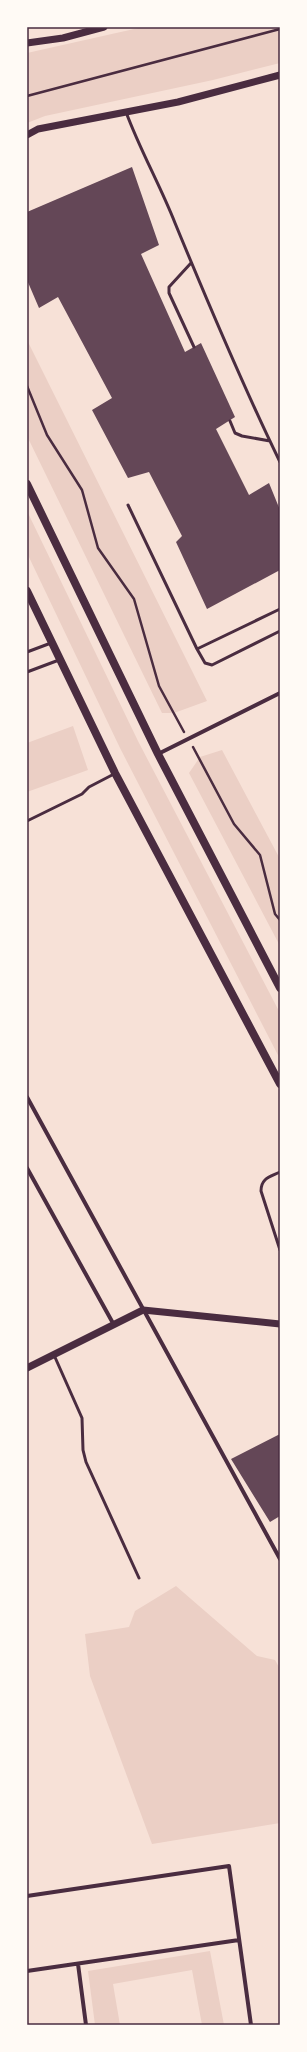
<svg xmlns="http://www.w3.org/2000/svg" width="307" height="2052" font-family="'PT Sans Narrow',sans-serif">
<style>
.green{fill:#ebcfc5}
.building{fill:#644757}
.lines{fill:none;stroke-linecap:round;stroke-linejoin:round}
.path{stroke:#4a2c40;stroke-width:2.5}
.service{stroke:#4a2c40;stroke-width:3}
.minor{stroke:#4a2c40;stroke-width:4}
.tertiary{stroke:#4a2c40;stroke-width:7}
.secondary{stroke:#4a2c40;stroke-width:8}
.neatline{fill:none;stroke:#4a2c40;stroke-width:1.5}
</style>
<rect width="100%" height="100%" fill="#f7e1d7"/>
<path class="green" d="M 143,27 L 280,27 L 280,63 L 213,80 L 45,116 L 27,123 L 27,53 Z
M 27,340 L 207,701 L 174,713 L 162,713 L 27,436 Z
M 27,511 L 138,741 L 280,1013 L 280,1059 L 120,748 L 27,553 Z
M 73,726 L 88,770 L 27,792 L 27,743 Z
M 222,750 L 280,859 L 280,946 L 189,773 L 200,757 Z
M 176,1586 L 257,1656 L 275,1660 L 280,1669 L 280,1823 L 152,1844 L 90,1676 L 85,1634 L 129,1627 L 135,1611 Z
M 210,1951 L 224,2025 L 202,2025 L 192,1970 L 113,1984 L 120,2025 L 95,2025 L 88,1971 Z"/>
<path class="building" d="M 132,167 L 159,245 L 141,254 L 185,352 L 201,343 L 235,417 L 216,429 L 249,495 L 269,483 L 280,510 L 280,570 L 207,609 L 176,542 L 182,536 L 149,472 L 128,478 L 92,410 L 112,398 L 58,297 L 39,308 L 27,280 L 27,212 Z
M 280,1434 L 280,1516 L 270,1522 L 231,1459 Z"/>
<g class="lines">
<path class="path" d="M 27,96 L 280,29
M 27,386 L 47,435 L 82,490 L 98,548 L 134,599 L 159,686 L 184,732
M 193,747 L 234,824 L 260,855 L 275,914 L 280,920"/>
<path class="service" d="M 126,112 C 140,150 160,185 175,223 C 208,303 242,384 280,462
M 191,263 L 169,287 L 169,293 L 194,347
M 230,421 L 235,433 L 242,436 L 270,441
M 128,505 L 197,649
M 280,609 L 197,649 L 205,663 L 212,665 L 280,631
M 27,652 L 51,643
M 27,672 L 59,660
M 27,821 L 82,794 L 89,787 L 114,774
M 280,1172 C 270,1177 261,1178 261,1191 L 280,1250
M 54,1355 L 82,1418 L 83,1450 L 86,1462 L 139,1578"/>
<path class="minor" d="M 158,754 L 280,693
M 27,1097 L 280,1559
M 27,1168 L 114,1325
M 27,1896 L 229,1866 L 251,2025
M 78,1964 L 86,2025
M 27,1971 L 239,1940"/>
<path class="tertiary" d="M 27,43 L 63,38 L 104,27
M 27,135 L 38,129 L 178,102 L 280,75
M 27,1368 L 143,1310 L 280,1324"/>
<path class="secondary" d="M 27,484 L 158,754 L 280,988
M 27,591 L 115,773 L 280,1084"/>
</g>
<rect width="307" height="2052" fill="none" stroke="#fffaf5" stroke-width="56"/>
<rect x="28" y="28" width="251" height="1996" class="neatline"/>
</svg>
